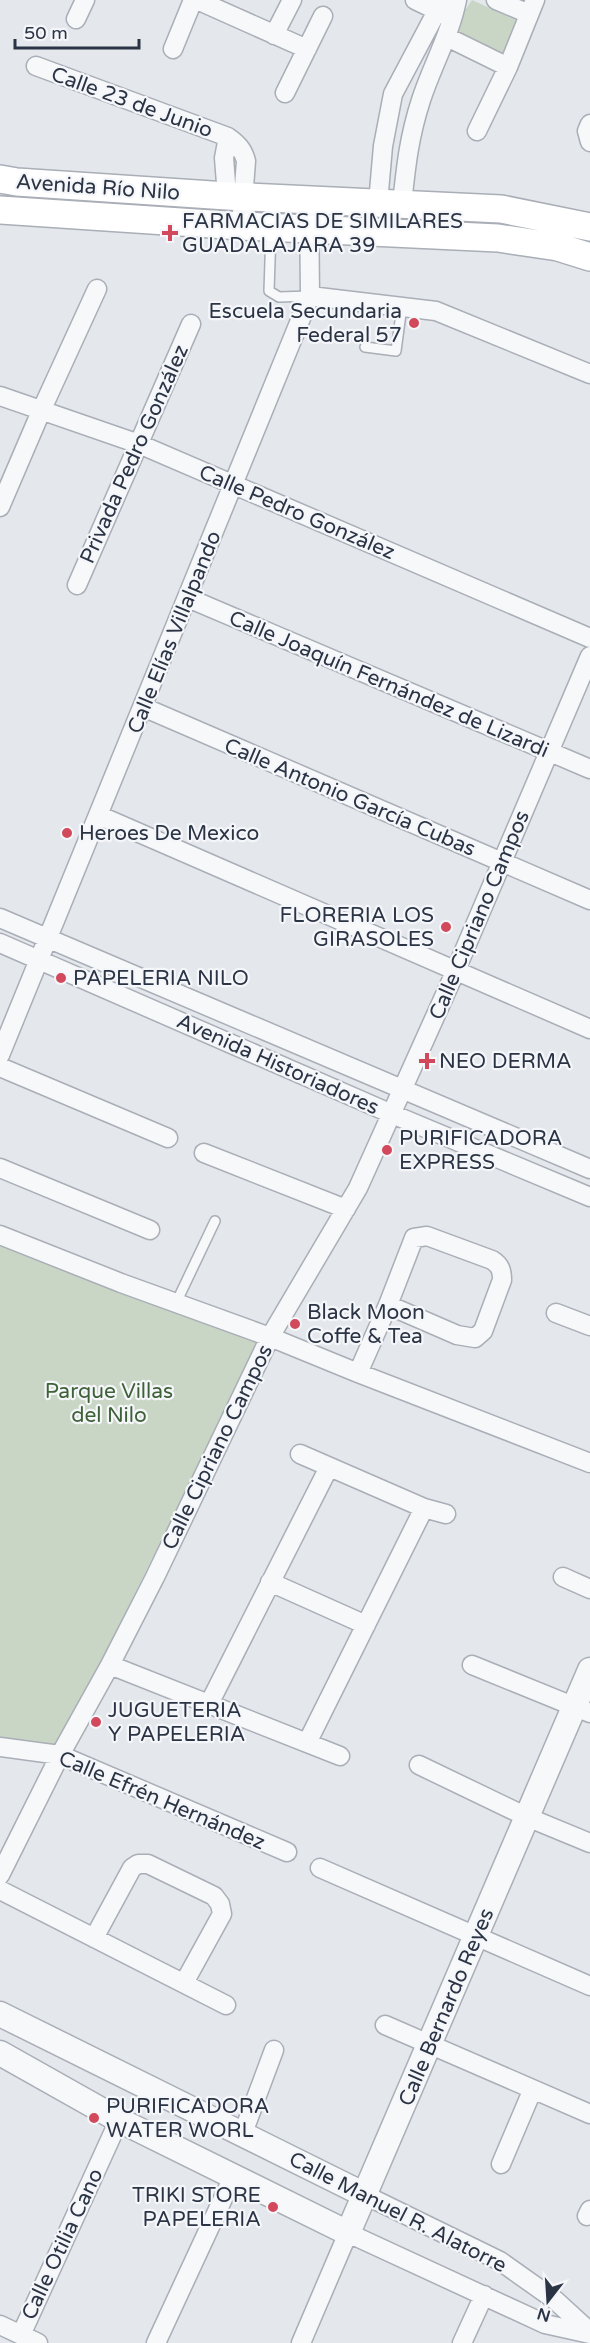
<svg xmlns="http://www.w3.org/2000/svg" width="590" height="2343" font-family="'Varela Round',sans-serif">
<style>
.green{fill:#c9d6c5}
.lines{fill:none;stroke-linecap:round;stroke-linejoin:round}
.service-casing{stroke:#a9aeb7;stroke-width:12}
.minor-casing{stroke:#a9aeb7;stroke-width:21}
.tertiary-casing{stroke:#a9aeb7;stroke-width:27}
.secondary-casing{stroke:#a9aeb7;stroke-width:30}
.service{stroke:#f7f8fa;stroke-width:9}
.minor{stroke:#f7f8fa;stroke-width:18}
.tertiary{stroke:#f7f8fa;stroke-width:24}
.secondary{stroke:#fff;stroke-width:27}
.poi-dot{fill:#d1495b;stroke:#f4f6f9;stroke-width:2}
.labels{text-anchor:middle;stroke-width:4.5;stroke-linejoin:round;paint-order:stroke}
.street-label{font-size:21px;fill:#2b3445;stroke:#f4f6f9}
.poi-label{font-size:21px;fill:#2b3445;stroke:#f4f6f9;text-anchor:start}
.park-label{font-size:21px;fill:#3f6138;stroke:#f4f6f9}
</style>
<rect width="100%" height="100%" fill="#e4e7ec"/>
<path class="green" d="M 472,0 L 518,21 L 502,59 L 451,37 L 457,22 Z
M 0,1243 L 261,1341 L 57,1749 L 0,1743 Z"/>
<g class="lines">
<g class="service-casing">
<path id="service" d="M 272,201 L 269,291 L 279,297 L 310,296
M 365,347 L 396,351 L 402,306
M 176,1303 L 215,1221"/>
</g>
<g class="minor-casing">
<path id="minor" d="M 197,0 L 307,49
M 415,0 L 446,15
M 496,0 L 529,14
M 76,19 L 85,0
M 274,35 L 292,0
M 447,37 L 508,67
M 173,49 L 193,0
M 36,66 L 228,137 C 238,144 243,150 246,161 L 241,226
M 285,93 L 323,16
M 590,124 L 587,131 L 590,142
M 477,131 L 508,67 L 535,0
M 227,196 L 224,158 L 228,137
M 378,203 L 383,146 L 393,94 L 437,11 L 452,0
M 402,204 C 406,166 409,137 421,100 C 432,66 450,35 457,0
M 310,296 L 436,311 L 590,374
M 0,396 L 139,444 L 590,638
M 0,507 L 42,409 L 97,289
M 77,585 L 191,324
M 188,598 L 590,769
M 143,707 L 590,900
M 98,815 L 590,1029
M 0,918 L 590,1169
M 0,943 L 392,1114 L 590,1197
M 0,1055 L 310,296 L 309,200
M 0,1067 L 168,1138
M 204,1153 L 346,1209
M 0,1168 L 150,1230
M 0,1235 L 121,1283 L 270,1337 L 358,1373 L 590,1463
M 556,1313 L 590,1326
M 358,1373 L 388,1305 L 414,1238 L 427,1236 L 492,1260 C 500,1265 502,1270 502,1280 L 483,1331 L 475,1338 L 457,1335 L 388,1305
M 300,1454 L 424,1508 L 446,1514
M 563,1577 L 590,1589
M 270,1582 L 366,1625
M 110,1665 L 340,1756
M 472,1665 L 590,1713
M 209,1704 L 329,1467
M 307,1743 L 424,1508
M 0,1747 L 60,1755 L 287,1852
M 419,1765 L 527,1817 L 590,1843
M 320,1868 L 590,1986
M 0,1875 L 60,1755 L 110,1665 L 155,1577 L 270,1337 L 358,1188 L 452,979 L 590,656
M 0,1890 L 226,2005
M 94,1938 L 132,1868 L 138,1864 L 148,1864 L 214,1896 L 220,1904 L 222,1914 L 184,1983
M 385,2025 L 590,2114
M 243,2133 L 274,2050
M 501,2164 L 532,2091
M 365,2195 L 500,2261 L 555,2300 L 590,2332
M 587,2216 L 590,2210
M 0,2325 L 38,2343
M 21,2335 L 119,2120
M 156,2343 L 233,2177
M 301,2343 L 348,2233 L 545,2324 L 590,2334
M 462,2343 L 484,2295"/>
</g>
<g class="tertiary-casing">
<path id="tertiary" d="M 0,2014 L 365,2195
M 0,2053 L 119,2120 L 348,2233 L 590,1670"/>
</g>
<g class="secondary-casing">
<path id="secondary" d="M 0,179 L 17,182 L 227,196 L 501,209 L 590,227
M 0,210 L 241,226 L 498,238 L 558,247 L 590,257"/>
</g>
<use href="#service" class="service"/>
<use href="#minor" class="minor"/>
<use href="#tertiary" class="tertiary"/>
<use href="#secondary" class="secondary"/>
</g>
<g class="poi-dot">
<path d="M167 224h6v6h6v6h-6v6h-6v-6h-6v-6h6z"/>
<circle cx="414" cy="323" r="6"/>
<circle cx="67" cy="833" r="6"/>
<circle cx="446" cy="927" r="6"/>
<circle cx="61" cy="978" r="6"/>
<path d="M424 1052h6v6h6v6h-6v6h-6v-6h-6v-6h6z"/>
<circle cx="387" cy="1150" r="6"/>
<circle cx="295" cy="1324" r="6"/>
<circle cx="96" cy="1722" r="6"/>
<circle cx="94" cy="2118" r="6"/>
<circle cx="273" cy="2207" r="6"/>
</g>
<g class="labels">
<g class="street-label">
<text transform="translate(132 102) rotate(20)" y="7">Calle 23 de Junio</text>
<text transform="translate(98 187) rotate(4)" y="7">Avenida Río Nilo</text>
<text transform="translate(134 454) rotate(-66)" y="7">Privada Pedro González</text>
<text transform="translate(297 512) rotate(23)" y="7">Calle Pedro González</text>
<text transform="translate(174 632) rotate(-68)" y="7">Calle Elías Villalpando</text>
<text transform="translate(389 684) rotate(23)" y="7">Calle Joaquín Fernández de Lizardi</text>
<text transform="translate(350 797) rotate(23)" y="7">Calle Antonio García Cubas</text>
<text transform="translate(479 915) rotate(-67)" y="7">Calle Cipriano Campos</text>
<text transform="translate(278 1064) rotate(24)" y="7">Avenida Historiadores</text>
<text transform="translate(217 1447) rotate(-64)" y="7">Calle Cipriano Campos</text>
<text transform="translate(162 1800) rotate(23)" y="7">Calle Efrén Hernández</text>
<text transform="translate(446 2007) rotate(-67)" y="7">Calle Bernardo Reyes</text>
<text transform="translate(398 2212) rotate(27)" y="7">Calle Manuel R. Alatorre</text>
<text transform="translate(62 2244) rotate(-65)" y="7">Calle Otilia Cano</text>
</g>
<g class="poi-label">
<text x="182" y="228">FARMACIAS DE SIMILARES<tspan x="182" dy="24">GUADALAJARA 39</tspan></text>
<text x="402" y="318" text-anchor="end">Escuela Secundaria<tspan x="402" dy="24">Federal 57</tspan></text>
<text x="79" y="840">Heroes De Mexico</text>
<text x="434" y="922" text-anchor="end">FLORERIA LOS<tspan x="434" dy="24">GIRASOLES</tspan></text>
<text x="73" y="985">PAPELERIA NILO</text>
<text x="439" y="1068">NEO DERMA</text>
<text x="399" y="1145">PURIFICADORA<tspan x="399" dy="24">EXPRESS</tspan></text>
<text x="307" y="1319">Black Moon<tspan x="307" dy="24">Coffe &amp; Tea</tspan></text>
<text x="108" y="1717">JUGUETERIA<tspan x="108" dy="24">Y PAPELERIA</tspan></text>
<text x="106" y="2113">PURIFICADORA<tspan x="106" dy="24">WATER WORL</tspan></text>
<text x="261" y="2202" text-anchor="end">TRIKI STORE<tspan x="261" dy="24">PAPELERIA</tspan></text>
</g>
<g class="park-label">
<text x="109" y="1398">Parque Villas<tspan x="109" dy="24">del Nilo</tspan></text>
</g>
</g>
<g transform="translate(548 2301) rotate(197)" stroke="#f4f6f9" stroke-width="4.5" paint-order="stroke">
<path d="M0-4.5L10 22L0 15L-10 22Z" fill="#2b3445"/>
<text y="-9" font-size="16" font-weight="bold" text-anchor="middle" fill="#2b3445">N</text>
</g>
<path d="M15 39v9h124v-9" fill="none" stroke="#2b3445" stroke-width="3"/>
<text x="24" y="39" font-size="18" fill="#2b3445" stroke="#f4f6f9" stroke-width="4.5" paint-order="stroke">50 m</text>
</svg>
